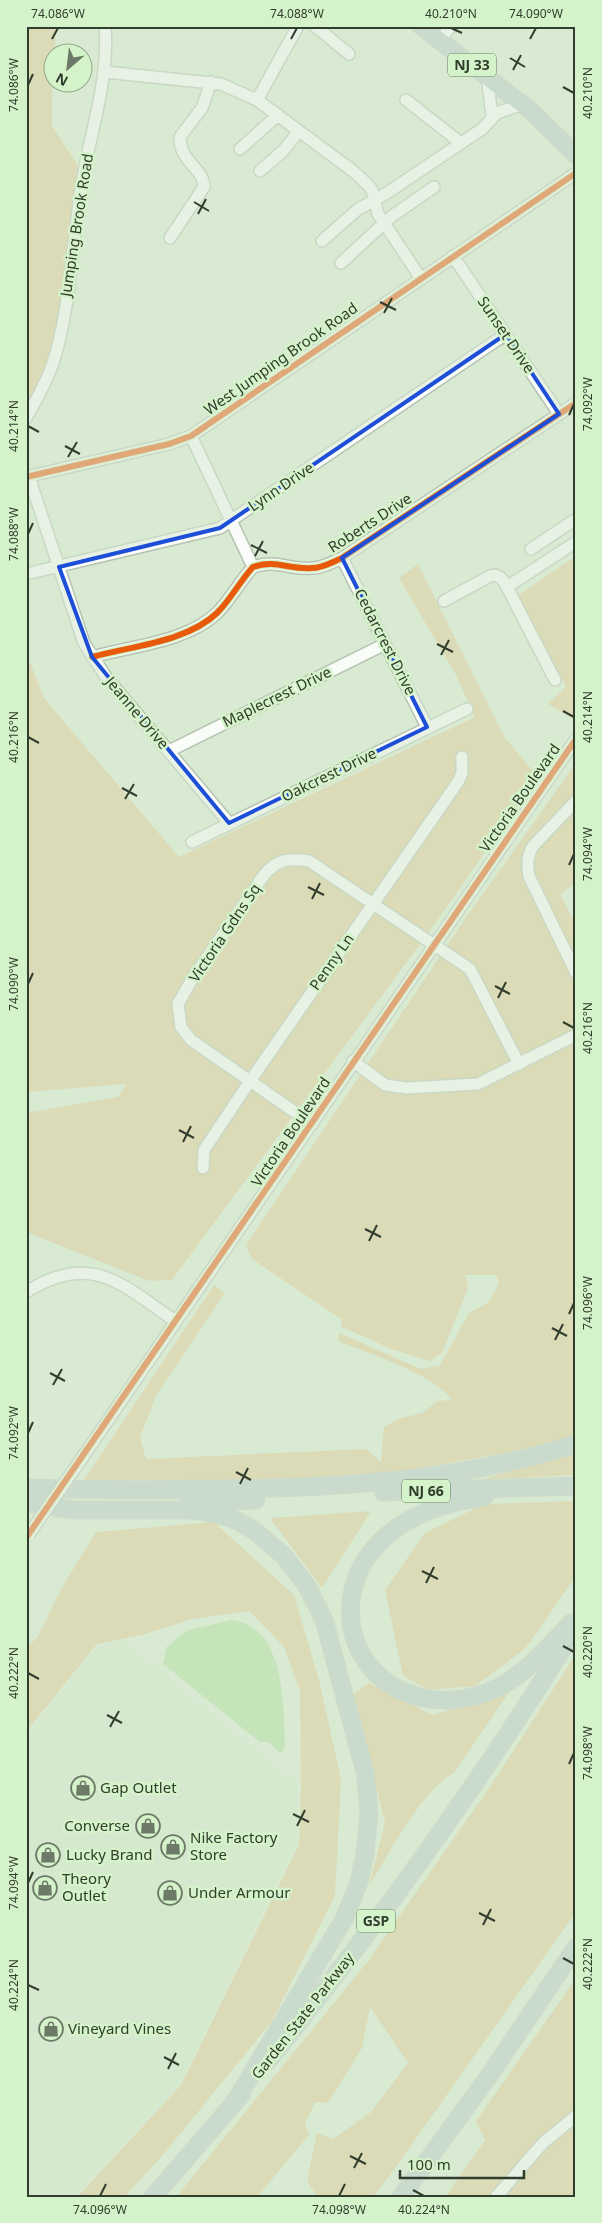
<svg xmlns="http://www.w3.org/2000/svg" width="602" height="2223" font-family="'Noto Sans',sans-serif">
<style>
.built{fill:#cee9c5}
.green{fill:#decb96}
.water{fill:#addd9b}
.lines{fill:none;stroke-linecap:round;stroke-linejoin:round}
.minor-casing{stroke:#b6c3b1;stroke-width:14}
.highway-casing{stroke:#c1cabd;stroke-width:19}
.minor{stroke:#f9fcf8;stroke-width:11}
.highway{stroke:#b6cac6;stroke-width:16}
.minor-bridge-casing{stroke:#b6c3b1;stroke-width:14;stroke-linecap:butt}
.minor-bridge{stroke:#f9fcf8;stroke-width:11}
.cycleway-casing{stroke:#d5f3ca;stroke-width:9}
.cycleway{stroke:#e8590c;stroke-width:6}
.marked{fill:none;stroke:#1d4ed8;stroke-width:4;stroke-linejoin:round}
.ticks{fill:none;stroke:#313d2d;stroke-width:2}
.labels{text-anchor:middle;stroke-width:5;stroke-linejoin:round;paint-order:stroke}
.shield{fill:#d5f3ca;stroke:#62745c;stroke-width:1}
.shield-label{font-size:14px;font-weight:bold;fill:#313d2d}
.street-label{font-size:15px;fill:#313d2d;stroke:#d5f3ca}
.poi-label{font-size:15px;fill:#313d2d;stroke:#d5f3ca;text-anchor:start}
.neatline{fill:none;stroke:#313d2d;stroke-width:2}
.ticks-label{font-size:12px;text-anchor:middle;fill:#313d2d}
</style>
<rect width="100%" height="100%" fill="#d9ead3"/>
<path class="built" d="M 124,1641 L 298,1784 L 297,1844 L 179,2085 L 74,2197 L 26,2197 L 26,1736 L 98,1646 Z"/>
<path class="green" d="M 26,26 L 56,26 L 55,52 L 52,52 L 52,126 L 85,176 L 55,355 L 26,404 Z
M 576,556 L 576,721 L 548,704 L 566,687 L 517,596 Z
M 418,564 L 505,738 L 538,777 L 434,925 L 172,1280 L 149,1281 L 26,1232 L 26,1113 L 118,1097 L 126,1084 L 26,1092 L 26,652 L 44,698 L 179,857 L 475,717 L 456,675 L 399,578 Z
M 576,763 L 576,883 L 560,894 L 576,925 L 576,1437 L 510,1452 L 388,1474 L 306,1480 L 84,1480 L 214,1285 L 225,1293 L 157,1394 L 140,1437 L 146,1459 L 366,1449 L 381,1462 L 384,1427 L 401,1418 L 423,1413 L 437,1401 L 452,1400 C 434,1374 369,1354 338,1341 L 339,1333 L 421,1369 L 440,1365 L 469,1313 L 488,1303 L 499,1283 L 496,1275 L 465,1275 L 468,1288 L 442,1353 L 430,1361 L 394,1350 L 342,1327 L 341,1319 L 252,1259 L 246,1245 L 465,919 Z
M 576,1453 L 576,1475 L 479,1480 Z
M 576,1501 L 576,1576 L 525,1649 L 475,1686 L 429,1690 L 403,1676 L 385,1590 L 425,1533 L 484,1504 Z
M 371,1511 L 322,1588 L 270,1518 Z
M 214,1522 L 294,1595 L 319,1680 L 341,1779 L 335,1896 L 272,2021 L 162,2156 L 124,2197 L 77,2197 L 181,2085 L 299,1844 L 301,1784 L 300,1691 L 284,1647 L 249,1611 L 192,1619 L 142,1635 L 97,1644 L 26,1732 L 26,1647 L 37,1638 L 61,1589 L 96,1532 Z
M 576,1654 L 576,1912 L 388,2178 L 373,2197 L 314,2197 L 315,2193 L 307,2181 L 317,2133 L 333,2139 L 370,2113 L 408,2063 L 370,2007 L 362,2048 L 328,2103 L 315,2102 L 305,2124 L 309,2135 L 257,2197 L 176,2197 L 368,1961 L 489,1788 Z
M 369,1683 L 433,1715 L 510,1691 L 454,1773 C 423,1788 388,1856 369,1886 L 385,1822 L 352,1695 Z
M 576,1978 L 576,2197 L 445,2197 L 485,2140 L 476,2121 Z"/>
<path class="water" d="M 231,1620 C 286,1626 283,1705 285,1746 L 283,1751 L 280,1753 L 269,1742 L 260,1742 L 163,1664 L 167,1646 L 171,1645 L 176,1638 L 189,1630 Z"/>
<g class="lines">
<g class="minor-casing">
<path id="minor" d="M 315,26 L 349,54
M 440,41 L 451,26
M 105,72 L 221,84 L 257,100 L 353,171 L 368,185 L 372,190 L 378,214 L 420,277
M 487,76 L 492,116
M 257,100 L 298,26
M 406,100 L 461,143
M 240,149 L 278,115
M 260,171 L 283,151 L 299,131
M 170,238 L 204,187 C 204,168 179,162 180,137 L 202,108 L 211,82
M 322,241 L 357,210 L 387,193 L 482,129 L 497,113 L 522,104
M 453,256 L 559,414
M 341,263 L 392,216 L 434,187
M 26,418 C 36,401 46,383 53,363 C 72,304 72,234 84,172 C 93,123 109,77 105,26
M 191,436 L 253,567
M 26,477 L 169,444 L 191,436 L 576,173
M 29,477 L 84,643 L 106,677 L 229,823
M 531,549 L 573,521 L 576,524
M 342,558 L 427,727
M 26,574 L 220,528 L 506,334
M 507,587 L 576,542
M 444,601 L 490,576 C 499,573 503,580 507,587 L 555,680
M 92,657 C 131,646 187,642 217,613 C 231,599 240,581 253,567 C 276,559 289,570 312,568 C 323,568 332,562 342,558 L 576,403
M 169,751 L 385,644
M 576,801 L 533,846 C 527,856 527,864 529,876 L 576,973
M 192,842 L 467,709
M 353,1061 L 385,1085 L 407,1088 L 478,1084 L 576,1035
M 312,1124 L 191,1040 L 181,1027 L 178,1004 L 192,979 L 264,875 C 277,859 289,858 309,861 L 470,969 L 519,1064
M 203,1168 L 204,1150 L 250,1081 L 458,782 L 462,773 L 462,757
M 26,1292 C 92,1251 121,1284 175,1321
M 82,1458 L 576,739
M 496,2197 L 543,2143 L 576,2116"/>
</g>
<g class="highway-casing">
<path id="highway" d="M 421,26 L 531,111 L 576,155
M 26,1488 C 90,1490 153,1490 216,1489 C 338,1488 459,1481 576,1444
M 383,1492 L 576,1486
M 484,1497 C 445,1502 405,1516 378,1544 C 327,1598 349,1682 423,1698 C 448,1703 474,1699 497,1688 C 526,1674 549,1646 571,1623
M 188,1502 L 256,1500
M 26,1503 L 74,1510 L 192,1510 L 213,1513 L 236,1520 L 255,1531 L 284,1556 L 307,1586 L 324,1620 L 365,1772 L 369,1813 L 365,1854 L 359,1882 L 344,1919 L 235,2102
M 267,2062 C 379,1924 482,1779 576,1628
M 153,2197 L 241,2095
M 401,2197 L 491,2073 L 576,1947"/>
</g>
<use href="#minor" class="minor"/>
<use href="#highway" class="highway"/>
<g class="minor-bridge-casing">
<path id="minor-bridge" d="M 29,1534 L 82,1458"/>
</g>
<use href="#minor-bridge" class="minor-bridge"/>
<g class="cycleway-casing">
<path id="cycleway" d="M 26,477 L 169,444 L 191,436 L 576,173
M 92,657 C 131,646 187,642 217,613 C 231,599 240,581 253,567 C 276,559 289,570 312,568 C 323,568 332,562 342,558 L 576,403
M 26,1538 L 576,739"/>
</g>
<use href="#cycleway" class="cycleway"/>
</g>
<path d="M0 0H602V2223H0ZM 506,334 L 559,414 L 342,558 L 427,727 L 229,823 L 92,657 L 59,567 L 220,528 Z" fill="#d9ead3" fill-opacity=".55" fill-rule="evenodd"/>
<path class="marked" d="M 506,334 L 559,414 L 342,558 L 427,727 L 229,823 L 92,657 L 59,567 L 220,528 Z"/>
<path class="ticks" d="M 451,28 L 462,33M 52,39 L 58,28M 291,39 L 297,28M 530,39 L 536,28M 510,58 L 525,67M 513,70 L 521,55M 28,85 L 33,74M 563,87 L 574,93M 194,202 L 209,211M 198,214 L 206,199M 380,302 L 396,310M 384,313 L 392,298M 569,415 L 574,404M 28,426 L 39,432M 65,446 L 80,454M 68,457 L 77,442M 28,534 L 33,523M 251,545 L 267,553M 255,556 L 263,541M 437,644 L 453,652M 441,655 L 449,640M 563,711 L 574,717M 28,737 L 39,743M 122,788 L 137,796M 125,799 L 134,784M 569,865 L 574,854M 308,887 L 324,895M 312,899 L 320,883M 28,984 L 33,973M 495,986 L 510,994M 498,998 L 506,982M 563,1022 L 574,1028M 179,1130 L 194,1138M 183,1142 L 191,1126M 365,1229 L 381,1237M 369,1241 L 377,1225M 569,1314 L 574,1303M 552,1328 L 567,1336M 555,1340 L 563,1324M 50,1373 L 65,1381M 53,1385 L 62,1369M 28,1433 L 33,1422M 236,1472 L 251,1480M 240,1484 L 248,1468M 422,1571 L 438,1579M 426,1583 L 434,1567M 563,1646 L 574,1652M 28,1673 L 39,1679M 107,1715 L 122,1723M 110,1727 L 119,1711M 569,1764 L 574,1753M 293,1814 L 309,1822M 297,1826 L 305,1810M 28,1883 L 33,1872M 479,1913 L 495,1921M 483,1925 L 491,1909M 563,1958 L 574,1964M 28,1985 L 39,1990M 164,2057 L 179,2065M 168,2069 L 176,2053M 350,2156 L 366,2164M 354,2168 L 362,2153M 413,2190 L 424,2196M 100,2196 L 106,2184M 339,2196 L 345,2184"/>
<defs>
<g id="shop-ring" transform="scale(1.25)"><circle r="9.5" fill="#d5f3ca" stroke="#6c7a67" stroke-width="1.5"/><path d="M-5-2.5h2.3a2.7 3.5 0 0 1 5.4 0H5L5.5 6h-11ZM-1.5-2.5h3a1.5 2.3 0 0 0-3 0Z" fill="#6c7a67"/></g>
</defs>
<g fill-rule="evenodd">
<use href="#shop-ring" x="83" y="1788"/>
<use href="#shop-ring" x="148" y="1826"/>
<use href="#shop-ring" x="173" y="1847"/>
<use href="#shop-ring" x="48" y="1855"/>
<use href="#shop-ring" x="45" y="1888"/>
<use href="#shop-ring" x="170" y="1893"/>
<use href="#shop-ring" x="51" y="2029"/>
</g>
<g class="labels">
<g class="shield">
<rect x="448" y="53.5" width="48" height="23" rx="4"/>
<rect x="402" y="1479.5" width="48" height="23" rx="4"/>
<rect x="357" y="1909.5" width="38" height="23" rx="4"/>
</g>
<g class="shield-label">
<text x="472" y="70">NJ 33</text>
<text x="426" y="1496">NJ 66</text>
<text x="376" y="1926">GSP</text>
</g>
<g class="street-label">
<text transform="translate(77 225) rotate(-81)" y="5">Jumping Brook Road</text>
<text transform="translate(506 335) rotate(56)" y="5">Sunset Drive</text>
<text transform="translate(281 359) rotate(-35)" y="5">West Jumping Brook Road</text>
<text transform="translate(281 487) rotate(-34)" y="5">Lynn Drive</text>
<text transform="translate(370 523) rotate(-33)" y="5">Roberts Drive</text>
<text transform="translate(385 642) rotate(63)" y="5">Cedarcrest Drive</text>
<text transform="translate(277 697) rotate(-26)" y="5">Maplecrest Drive</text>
<text transform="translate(137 713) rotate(50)" y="5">Jeanne Drive</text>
<text transform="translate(329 775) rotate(-26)" y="5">Oakcrest Drive</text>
<text transform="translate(520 798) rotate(-55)" y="5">Victoria Boulevard</text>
<text transform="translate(225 933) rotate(-56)" y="5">Victoria Gdns Sq</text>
<text transform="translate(332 962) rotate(-55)" y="5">Penny Ln</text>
<text transform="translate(291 1132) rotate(-56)" y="5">Victoria Boulevard</text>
<text transform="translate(303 2016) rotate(-52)" y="5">Garden State Parkway</text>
</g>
<g class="poi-label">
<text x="100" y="1793">Gap Outlet</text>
<text x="130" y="1831" text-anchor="end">Converse</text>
<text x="190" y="1843">Nike Factory<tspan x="190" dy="17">Store</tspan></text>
<text x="66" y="1860">Lucky Brand</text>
<text x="62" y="1884">Theory<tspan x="62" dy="17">Outlet</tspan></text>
<text x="188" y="1898">Under Armour</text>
<text x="68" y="2034">Vineyard Vines</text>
</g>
</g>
<rect width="602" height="2223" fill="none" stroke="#d5f3ca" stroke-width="55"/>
<g transform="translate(68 68) rotate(208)"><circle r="24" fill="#d5f3ca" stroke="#93aa8b"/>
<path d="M0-4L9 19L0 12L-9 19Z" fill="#6c7a67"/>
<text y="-8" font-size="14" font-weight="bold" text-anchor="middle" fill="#313d2d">N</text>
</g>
<path d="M400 2170v8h124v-8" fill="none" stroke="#313d2d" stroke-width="2.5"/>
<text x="407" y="2170" font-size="15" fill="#313d2d" stroke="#d5f3ca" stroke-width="4" paint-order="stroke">100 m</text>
<rect x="28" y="28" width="546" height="2168" class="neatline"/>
<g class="ticks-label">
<text x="58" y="18">74.086°W</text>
<text x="297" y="18">74.088°W</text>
<text x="451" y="18">40.210°N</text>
<text x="536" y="18">74.090°W</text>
<text transform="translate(14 85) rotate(-90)" y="4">74.086°W</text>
<text transform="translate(588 93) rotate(-90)" y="4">40.210°N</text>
<text transform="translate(588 404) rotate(-90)" y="4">74.092°W</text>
<text transform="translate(14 426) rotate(-90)" y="4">40.214°N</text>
<text transform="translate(14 534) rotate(-90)" y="4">74.088°W</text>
<text transform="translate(588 717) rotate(-90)" y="4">40.214°N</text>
<text transform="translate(14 737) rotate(-90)" y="4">40.216°N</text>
<text transform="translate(588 854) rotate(-90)" y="4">74.094°W</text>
<text transform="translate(14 984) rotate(-90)" y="4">74.090°W</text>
<text transform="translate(588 1028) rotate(-90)" y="4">40.216°N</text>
<text transform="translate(588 1303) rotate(-90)" y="4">74.096°W</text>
<text transform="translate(14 1433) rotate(-90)" y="4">74.092°W</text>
<text transform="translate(588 1652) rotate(-90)" y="4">40.220°N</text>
<text transform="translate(14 1673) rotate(-90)" y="4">40.222°N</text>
<text transform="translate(588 1753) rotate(-90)" y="4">74.098°W</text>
<text transform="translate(14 1883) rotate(-90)" y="4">74.094°W</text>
<text transform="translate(588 1964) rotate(-90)" y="4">40.222°N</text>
<text transform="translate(14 1985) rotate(-90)" y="4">40.224°N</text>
<text x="100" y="2214">74.096°W</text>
<text x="339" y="2214">74.098°W</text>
<text x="424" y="2214">40.224°N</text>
</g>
</svg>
